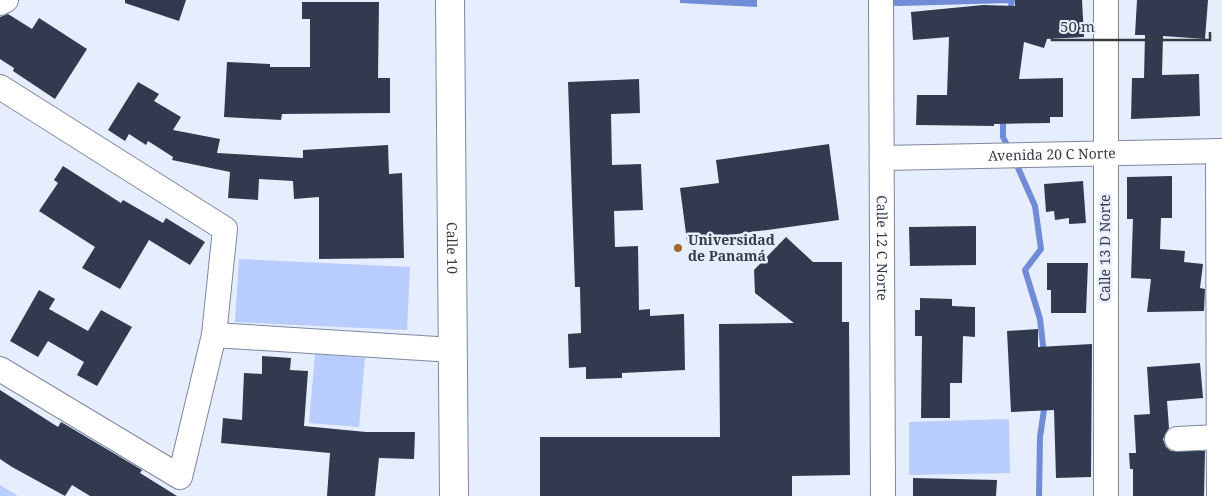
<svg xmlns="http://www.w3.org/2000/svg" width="1222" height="496" font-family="'Noto Serif',serif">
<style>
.green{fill:#b8ccfd}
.water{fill:#708cd6}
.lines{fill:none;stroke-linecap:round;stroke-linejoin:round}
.stream{stroke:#708cd6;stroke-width:6}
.building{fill:#323a50}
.street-casing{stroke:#7d87a0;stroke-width:26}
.secondary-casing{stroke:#7d87a0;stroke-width:30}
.street{stroke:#fff;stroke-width:24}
.secondary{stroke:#fff;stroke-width:28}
.poi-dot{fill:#a76631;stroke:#e6edfd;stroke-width:2}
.labels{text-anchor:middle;stroke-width:5;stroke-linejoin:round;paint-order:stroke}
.street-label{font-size:14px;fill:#373b46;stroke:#e6edfd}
.poi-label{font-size:14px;font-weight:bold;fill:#373b46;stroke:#e6edfd;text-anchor:start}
</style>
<rect width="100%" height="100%" fill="#e6edfd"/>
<path class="green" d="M 239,259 L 410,267 L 407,330 L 235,322 Z
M 315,354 L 365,358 L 359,427 L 309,423 Z
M 1009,419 L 1010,473 L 909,475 L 909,422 Z
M 0,485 L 18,496 L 0,496 Z"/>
<path class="water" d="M 680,0 L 757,0 L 757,7 L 680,3 Z"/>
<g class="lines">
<path class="stream" d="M 885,2 L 899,3 L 1012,0 L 1010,13
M 1003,115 L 1003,137 L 1010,151
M 1015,161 L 1035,206 L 1041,249 L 1025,270 L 1040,319 L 1044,354
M 1039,496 L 1040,437 L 1045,403"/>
</g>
<path class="building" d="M 125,0 L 186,0 L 179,21 L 125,3 Z
M 1015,0 L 1082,0 L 1084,37 L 1047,39 L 1044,48 L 1024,42 L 1019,79 L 1063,78 L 1063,117 L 1050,117 L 1050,123 L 994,124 L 994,126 L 916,125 L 917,95 L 947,95 L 949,37 L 913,40 L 911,12 L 983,5 L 1015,6 Z
M 1137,0 L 1208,0 L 1205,39 L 1163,36 L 1162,75 L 1199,74 L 1200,116 L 1131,119 L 1132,78 L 1144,78 L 1145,35 L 1135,35 Z
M 302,2 L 379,2 L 378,78 L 390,78 L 390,113 L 282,114 L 281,120 L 224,117 L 227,62 L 270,64 L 270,67 L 310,67 L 310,19 L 302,19 Z
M 8,14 L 32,29 L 39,18 L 87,49 L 55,99 L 13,71 L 14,68 L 0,59 L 0,17 Z
M 639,79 L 640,113 L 611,114 L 612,165 L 641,164 L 643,210 L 614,211 L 615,247 L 638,246 L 639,310 L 650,309 L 650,316 L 684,314 L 685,370 L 622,373 L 622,378 L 586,379 L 586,367 L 569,368 L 568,334 L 581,333 L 580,287 L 575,287 L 568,82 Z
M 138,82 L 159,94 L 154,101 L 181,117 L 173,130 L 220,139 L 217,153 L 303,158 L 303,150 L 388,145 L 389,174 L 402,173 L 404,258 L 319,259 L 319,197 L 294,199 L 293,181 L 259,179 L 258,200 L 228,198 L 230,172 L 172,160 L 173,157 L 148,141 L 146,145 L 129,134 L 125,141 L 108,130 Z
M 829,144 L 839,220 L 687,241 L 680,188 L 719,183 L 716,160 Z
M 63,166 L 121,203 L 123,200 L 163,223 L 166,218 L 205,242 L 190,265 L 149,240 L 120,289 L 82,268 L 95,247 L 39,211 L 58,183 L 54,180 Z
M 1172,176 L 1172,218 L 1161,218 L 1160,249 L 1185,251 L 1184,262 L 1203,264 L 1200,288 L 1205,289 L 1204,311 L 1147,312 L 1151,279 L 1131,278 L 1133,219 L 1127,219 L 1127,177 Z
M 1083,181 L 1086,223 L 1069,224 L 1069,218 L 1055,220 L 1054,211 L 1046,212 L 1044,184 Z
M 976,226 L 976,265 L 910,266 L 909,227 Z
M 786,237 L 813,262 L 842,262 L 842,322 L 849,322 L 850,475 L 792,476 L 792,496 L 540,496 L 540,437 L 720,437 L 719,324 L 794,323 L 755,293 L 754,270 Z
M 1047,263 L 1088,263 L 1086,313 L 1051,313 L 1051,290 L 1047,290 Z
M 39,290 L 55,299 L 49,309 L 88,331 L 101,310 L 132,327 L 97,386 L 77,375 L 84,362 L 48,341 L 38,357 L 10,341 Z
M 920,298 L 952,299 L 952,306 L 975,307 L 975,337 L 963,336 L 962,383 L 950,383 L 950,418 L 921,418 L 922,336 L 915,336 L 915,310 L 920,310 Z
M 1038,329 L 1038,347 L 1092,344 L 1091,477 L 1056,478 L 1054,410 L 1011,412 L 1007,331 Z
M 262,356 L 291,358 L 290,370 L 308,371 L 304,426 L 366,432 L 415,432 L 414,459 L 379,458 L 375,496 L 327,496 L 330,453 L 221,443 L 223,418 L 242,420 L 244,373 L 262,374 Z
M 1200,363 L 1203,398 L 1167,401 L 1169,428 L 1163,439 L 1166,447 L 1171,451 L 1205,451 L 1204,496 L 1133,496 L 1133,469 L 1130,469 L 1129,453 L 1136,453 L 1134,415 L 1150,414 L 1147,367 Z
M 0,390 L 58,427 L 61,422 L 142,470 L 140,473 L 177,496 L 90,496 L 72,485 L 65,496 L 12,467 L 0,459 Z
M 913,478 L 997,480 L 996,496 L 913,496 Z"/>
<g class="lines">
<g class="street-casing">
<g id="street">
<path id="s1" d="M 881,0 L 883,496"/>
<path d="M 1106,0 L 1106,496"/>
<path d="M 0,3 L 6,0"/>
<path d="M 0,87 L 225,229 L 214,335 L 180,477 L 0,369"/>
<path d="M 1218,151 L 1219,496"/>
<path id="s2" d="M 882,158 L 1222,151"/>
<path d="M 214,335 L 453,350"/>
<path d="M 1177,439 L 1219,437"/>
</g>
</g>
<g class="secondary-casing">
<g id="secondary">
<path id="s3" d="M 450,0 L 454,496"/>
</g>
</g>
<use href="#street" class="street"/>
<use href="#secondary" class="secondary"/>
</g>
<circle class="poi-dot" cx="678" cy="248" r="5"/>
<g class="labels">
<g class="street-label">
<text dy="5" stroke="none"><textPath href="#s2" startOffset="170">Avenida 20 C Norte</textPath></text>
<text dy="5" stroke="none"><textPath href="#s3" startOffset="248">Calle 10</textPath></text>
<text dy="5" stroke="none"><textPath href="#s1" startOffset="248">Calle 12 C Norte</textPath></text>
<text transform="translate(1105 248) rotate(-90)" y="5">Calle 13 D Norte</text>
</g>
<g class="poi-label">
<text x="688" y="245">Universidad<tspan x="688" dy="16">de Panamá</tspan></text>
</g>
</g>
<path d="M1052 32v8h158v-8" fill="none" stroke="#373b46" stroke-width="2.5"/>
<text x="1060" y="32" font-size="15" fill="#373b46" stroke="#e6edfd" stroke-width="4" paint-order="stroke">50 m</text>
</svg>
